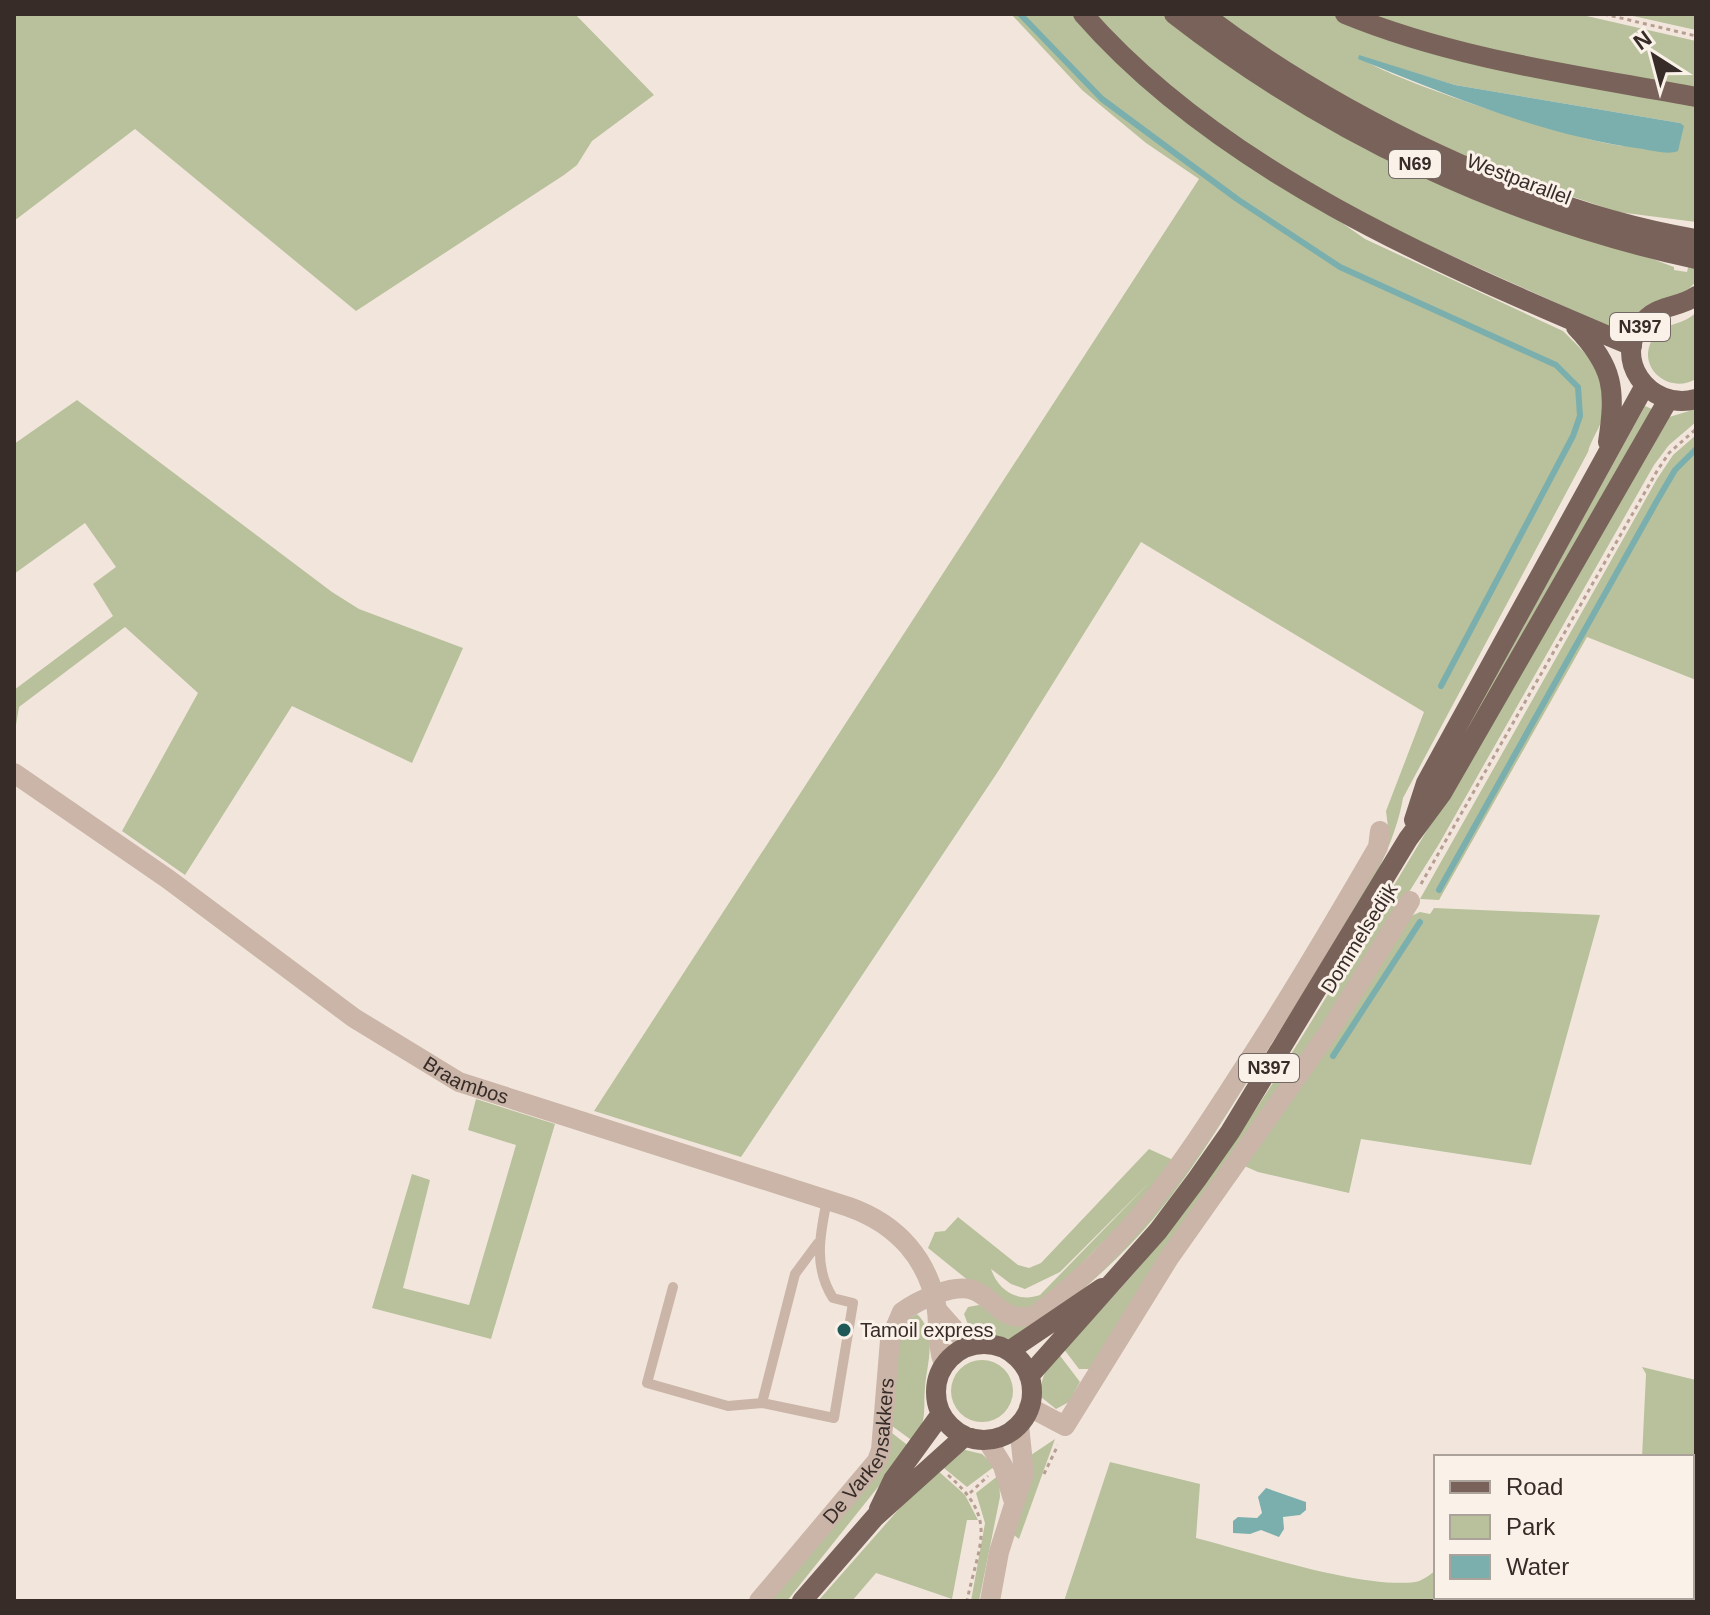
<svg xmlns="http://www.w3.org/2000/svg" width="1710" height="1615" font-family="Helvetica,sans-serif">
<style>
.green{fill:#b8c19c;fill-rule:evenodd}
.water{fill:#7bafae}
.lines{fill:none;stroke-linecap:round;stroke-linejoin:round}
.stream{stroke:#7bafae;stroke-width:6}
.path{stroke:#b69f92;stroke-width:3;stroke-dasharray:4 4;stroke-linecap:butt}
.service{stroke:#cab5a8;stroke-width:10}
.minor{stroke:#cab5a8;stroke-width:20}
.tertiary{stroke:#cab5a8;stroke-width:20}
.primary{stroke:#796259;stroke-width:20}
.poi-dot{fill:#1e5958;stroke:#faf1e9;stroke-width:3}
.labels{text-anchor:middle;stroke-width:6;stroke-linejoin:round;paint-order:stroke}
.shield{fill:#faf1e9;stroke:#726762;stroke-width:2}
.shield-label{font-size:18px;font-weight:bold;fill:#372c28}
.street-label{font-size:20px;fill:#372c28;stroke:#faf1e9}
.poi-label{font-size:20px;fill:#372c28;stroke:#faf1e9;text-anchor:start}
</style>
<rect width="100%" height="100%" fill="#f2e6dc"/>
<path class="green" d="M 14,14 L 575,14 L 654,95 L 592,141 L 577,165 L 564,175 L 356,311 L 135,129 L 14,221 Z
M 1011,14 L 1075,14 L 1308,199 L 1365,239 L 1563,331 C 1586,354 1609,372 1604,411 C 1602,426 1591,439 1588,452 L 1403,798 C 1390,875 1318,970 1275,1037 C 1236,1098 1200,1162 1154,1218 C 1121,1258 1083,1290 1043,1322 L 1126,1240 L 1389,835 L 1386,811 L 1424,712 L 1141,542 L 999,770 L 741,1157 L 594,1111 L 1199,179 L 1146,143 L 1082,90 Z
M 1091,14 L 1162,14 L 1214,52 L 1599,239 L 1674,267 L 1674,270 L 1687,272 L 1696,234 L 1696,282 L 1683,294 L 1643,308 L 1623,333 L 1379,223 L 1291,175 L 1178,94 Z
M 1214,14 L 1330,14 L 1374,31 L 1696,103 L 1696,222 L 1618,212 L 1502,173 L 1356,105 ZM 1359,56 L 1455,85 L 1680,123 C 1665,130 1640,147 1624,146 C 1590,145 1376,76 1359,56 Z
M 1360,14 L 1578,14 L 1696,41 L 1696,92 L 1524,60 Z
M 1624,14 L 1696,14 L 1696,30 Z
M 1696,312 L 1696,379 C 1669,395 1635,367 1653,338 C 1663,322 1684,326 1696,312 Z
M 77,400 L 332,592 L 359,609 L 463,648 L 412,763 L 292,706 L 185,875 L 122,831 L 198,693 L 125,627 L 19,707 L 14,737 L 14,690 L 113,616 L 93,584 L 116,567 L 85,523 L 14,574 L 14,444 Z
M 1645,406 L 1652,409 L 1464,743 L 1460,741 Z
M 1696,409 L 1696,422 L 1669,445 L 1654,465 L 1439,844 L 1326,1025 L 1089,1369 L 1079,1369 L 1063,1348 C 1190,1227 1278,1077 1368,928 C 1471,759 1570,587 1669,417 Z
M 1696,435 L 1696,680 L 1587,637 L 1439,900 L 1420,899 L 1657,479 L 1673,455 Z
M 1434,908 L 1600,915 L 1531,1165 L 1361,1139 L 1349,1193 L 1258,1172 L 1242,1165 L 1409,917 L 1420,912 L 1430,914 Z
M 476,1099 L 555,1124 L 491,1339 L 372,1308 L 412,1174 L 430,1180 L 403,1288 L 469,1305 L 516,1145 L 468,1130 Z
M 1149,1149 L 1171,1159 L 1159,1186 L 1039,1306 L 1005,1310 L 928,1248 L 935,1232 L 945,1231 L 958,1217 L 1018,1265 L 1029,1268 L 1041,1263 ZM 1150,1182 L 1040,1295 C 1017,1303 998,1290 991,1269 L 1011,1284 L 1025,1289 L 1060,1272 Z
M 979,1305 L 1038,1327 L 1009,1339 L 970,1330 L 964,1314 L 968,1307 Z
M 917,1314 C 938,1334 927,1363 925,1387 C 923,1412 928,1417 914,1442 L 888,1423 L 898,1325 Z
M 1058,1353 L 1080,1382 L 1069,1402 L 1056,1409 L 1041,1397 C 1039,1379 1047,1368 1058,1353 Z
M951 1391a31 31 0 1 1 62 0a31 31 0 1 1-62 0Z
M 1642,1367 L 1696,1380 L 1696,1601 L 1064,1601 L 1110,1462 L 1200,1484 L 1196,1538 C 1251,1552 1362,1589 1415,1582 C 1422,1581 1430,1575 1436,1570 L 1436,1597 L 1692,1597 L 1692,1457 L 1642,1457 L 1646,1374 Z
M 892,1433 L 910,1447 L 787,1601 L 763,1601 Z
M 1055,1439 L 1019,1539 L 1014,1535 L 1031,1455 Z
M 961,1449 L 982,1454 L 995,1466 L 967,1487 L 939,1464 Z
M 935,1468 L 965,1495 L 978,1520 L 967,1520 L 952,1599 L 876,1573 L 852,1601 L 818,1601 Z
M 999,1475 L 1000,1497 L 979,1601 L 971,1601 L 985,1523 L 976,1493 Z"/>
<path class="water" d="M 1359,55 L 1455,85 L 1680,123 L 1684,126 L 1678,151 C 1669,155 1654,151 1643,149 C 1544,136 1451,96 1358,59 Z
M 1266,1488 L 1306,1502 L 1306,1510 L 1300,1515 L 1283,1517 L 1284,1529 L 1279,1537 L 1261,1530 L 1250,1534 L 1233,1533 L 1233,1521 L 1238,1517 L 1257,1518 L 1262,1513 L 1258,1497 Z
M 1480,1597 L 1601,1597 L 1605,1601 L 1480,1601 Z"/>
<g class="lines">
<path class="stream" d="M 1020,14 L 1102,99 L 1237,199 L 1340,267 L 1556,365 L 1578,387 L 1580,416 L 1573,436 L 1441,686
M 1439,890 L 1658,499 L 1675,470 L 1696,449
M 1333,1056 L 1420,922"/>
<path class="path" d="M 1604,14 L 1696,36
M 1421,884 L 1657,471 L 1669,453 L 1696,429
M 1044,1474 L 1058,1445
M 948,1475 C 999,1520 979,1542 967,1601
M 970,1493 L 988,1476"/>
<path class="service" d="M 818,1243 L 795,1274 L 762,1403 L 834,1418 L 853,1303 L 833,1298 C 813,1267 820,1234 827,1200
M 673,1287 L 647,1383 L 728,1406 L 762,1403"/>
<g class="minor">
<path id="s1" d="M 14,773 L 168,879 L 354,1018 L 459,1082 L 849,1207 C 897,1224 929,1259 937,1310 C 939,1330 937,1345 944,1365"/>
<path d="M 937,1310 L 969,1346"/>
<path d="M 1029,1407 L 1065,1426 L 1169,1258 L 1330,1030 L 1410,901"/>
<path id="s2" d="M 759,1601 L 877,1461 L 881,1450 L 890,1340 L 902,1312 C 917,1301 953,1283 973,1290 C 998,1300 999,1322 1034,1316 C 1128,1246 1180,1168 1242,1071 C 1290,998 1334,923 1378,847 L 1380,831"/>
</g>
<path class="tertiary" d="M 987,1440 L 1003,1466 L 1013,1499
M 990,1601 L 999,1552 L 1024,1473 L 1019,1425"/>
<path class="primary" d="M 1083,14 C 1222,173 1441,265 1632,346
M 1174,14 C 1327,133 1506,218 1696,259
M 1203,14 C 1335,114 1532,212 1696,239
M 1345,14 C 1457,60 1578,75 1696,97
M 1696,296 C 1681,307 1660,305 1646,319 C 1608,356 1649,412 1696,399
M 1576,327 C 1614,367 1616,389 1608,442
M 1414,820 L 1426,783 L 1644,387
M936 1392a48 48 0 1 1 96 0a48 48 0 1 1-96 0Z
M 1009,1351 L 1102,1288
M 1029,1376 L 1158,1231 L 1197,1179 L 1230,1132 L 1408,839 L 1442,793 L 1668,400
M 879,1509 L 893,1480 L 941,1414
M 802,1601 L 875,1517 L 965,1436"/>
</g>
<circle class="poi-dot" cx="844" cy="1330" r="8"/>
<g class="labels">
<g class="shield">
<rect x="1389" y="150" width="52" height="28" rx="6"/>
<rect x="1610" y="313" width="60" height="28" rx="6"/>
<rect x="1239" y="1054" width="60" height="28" rx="6"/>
</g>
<g class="shield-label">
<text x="1415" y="170">N69</text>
<text x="1640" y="333">N397</text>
<text x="1269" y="1074">N397</text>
</g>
<g class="street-label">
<text transform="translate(1519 179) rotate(21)" y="7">Westparallel</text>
<text transform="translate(1359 938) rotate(-58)" y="7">Dommelsedijk</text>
<text dy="7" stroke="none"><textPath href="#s1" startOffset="548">Braambos</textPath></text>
<text dy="7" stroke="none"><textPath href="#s2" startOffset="186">De Varkensakkers</textPath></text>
</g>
<g class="poi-label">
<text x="860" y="1337">Tamoil express</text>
</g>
</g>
<rect width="1710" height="1615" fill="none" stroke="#372c28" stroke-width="32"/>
<rect x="1434" y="1455" width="260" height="144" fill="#faf1e9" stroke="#aca29c" stroke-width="2"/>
<rect x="1450" y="1481" width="40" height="12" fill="#796259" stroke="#aca29c" stroke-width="2"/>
<text x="1506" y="1495" font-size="24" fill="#372c28">Road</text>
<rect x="1450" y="1515" width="40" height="24" fill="#b8c19c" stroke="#aca29c" stroke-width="2"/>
<text x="1506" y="1535" font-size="24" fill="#372c28">Park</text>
<rect x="1450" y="1555" width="40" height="24" fill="#7bafae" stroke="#aca29c" stroke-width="2"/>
<text x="1506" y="1575" font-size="24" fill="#372c28">Water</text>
<g transform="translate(1654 56) rotate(324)" stroke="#faf1e9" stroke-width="6" paint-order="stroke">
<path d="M0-6L14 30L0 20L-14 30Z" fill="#372c28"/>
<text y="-12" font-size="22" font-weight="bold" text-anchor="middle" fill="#372c28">N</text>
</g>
</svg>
